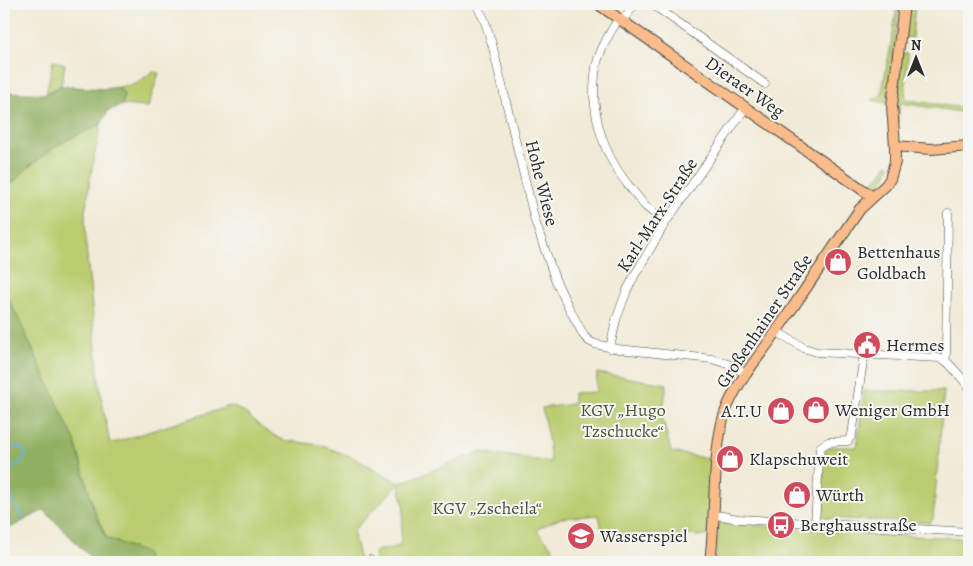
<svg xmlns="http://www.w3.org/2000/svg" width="973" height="566" font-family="Alegreya,serif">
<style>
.green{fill:#b9cd70;stroke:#727c4e}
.forest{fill:#92b062;stroke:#5e6e46}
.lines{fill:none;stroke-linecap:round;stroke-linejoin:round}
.stream{stroke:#5fb4db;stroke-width:2}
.minor-casing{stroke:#494845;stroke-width:9}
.major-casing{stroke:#494845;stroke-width:12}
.minor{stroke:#fff;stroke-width:8}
.major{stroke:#f9bc8a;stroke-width:10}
.labels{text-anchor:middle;stroke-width:4;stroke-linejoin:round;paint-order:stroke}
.street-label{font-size:18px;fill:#2b2b2b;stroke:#f6f6f2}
.poi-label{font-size:18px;fill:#2b2b2b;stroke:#f6f6f2;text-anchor:start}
.park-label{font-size:18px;fill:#4e543c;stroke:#f6f6f2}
</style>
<rect width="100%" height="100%" fill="#f6f6f2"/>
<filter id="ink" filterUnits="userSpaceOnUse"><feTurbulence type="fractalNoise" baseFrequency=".02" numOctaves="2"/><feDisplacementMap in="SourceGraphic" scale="10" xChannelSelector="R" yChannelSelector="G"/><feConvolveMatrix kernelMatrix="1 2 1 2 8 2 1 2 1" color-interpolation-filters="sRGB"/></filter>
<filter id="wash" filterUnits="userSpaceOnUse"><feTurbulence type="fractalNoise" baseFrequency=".0096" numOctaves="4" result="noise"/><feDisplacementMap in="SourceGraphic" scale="20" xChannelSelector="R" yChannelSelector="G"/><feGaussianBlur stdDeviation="1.12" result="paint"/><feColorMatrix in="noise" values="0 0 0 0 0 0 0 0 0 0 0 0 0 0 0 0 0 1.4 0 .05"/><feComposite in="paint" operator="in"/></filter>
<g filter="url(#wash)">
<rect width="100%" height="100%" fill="#f1ead6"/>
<path class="green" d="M 897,4 L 900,4 L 887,103 L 872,100 L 881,96 L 892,39 Z
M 908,4 L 915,4 L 912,38 L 906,37 L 904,33 Z
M 903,53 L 908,53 L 905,97 L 908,100 L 963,108 L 968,105 L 968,113 L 900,103 L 898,123 L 895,123 L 902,56 Z
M 53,61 L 65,64 L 61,86 L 53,89 L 46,94 Z
M 152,72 L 159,73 L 148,107 L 122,105 L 124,95 L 119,87 L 136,84 Z
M 101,124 L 92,168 L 85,212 L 86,246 L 100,390 L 110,444 L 230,406 L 243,411 L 263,429 L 282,440 L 320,445 L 350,456 L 400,483 L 480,452 L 551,462 L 548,438 L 542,408 L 573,404 L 573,393 L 596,392 L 597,373 L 667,384 L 662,416 L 671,452 L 711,459 L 711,482 L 707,535 L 705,536 L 604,532 L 602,530 L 599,515 L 561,518 L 539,528 L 537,531 L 546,540 L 562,561 L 564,562 L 375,562 L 374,555 L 376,551 L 400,546 L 404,506 L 399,484 L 353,531 L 360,562 L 147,562 L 146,553 L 107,538 L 94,510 L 75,441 L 21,324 L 4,290 L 4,191 L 31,165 L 61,143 Z
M 887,164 L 890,165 C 887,175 884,183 874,188 L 861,184 L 862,182 C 876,185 880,174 887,164 Z
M 864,391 L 944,391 L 933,519 L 930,523 L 826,518 L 820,513 L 824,453 L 830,447 L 857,447 Z
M 719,523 L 912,536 L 958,538 L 969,540 L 969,562 L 715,562 Z"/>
<path class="forest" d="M 61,86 L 104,89 L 119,87 L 124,95 L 122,105 L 108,111 L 101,124 L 61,143 L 31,165 L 4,191 L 4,92 L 46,94 Z
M 4,290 L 21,324 L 75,441 L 94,510 L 106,538 L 146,553 L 147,562 L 95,562 L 44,510 L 4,531 Z"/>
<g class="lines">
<path class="stream" d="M 4,481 L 9,471 L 26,457 L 25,452 L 21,448 L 14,446
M 4,485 L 23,518"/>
</g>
</g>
<g filter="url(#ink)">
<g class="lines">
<g class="minor-casing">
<path id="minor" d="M 476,4 L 484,19 L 492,44 L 535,221 L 555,279 L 569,308 L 584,336 L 589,341 L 595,344 L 618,349 L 712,359 L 728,364 L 747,374
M 652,4 L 765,84
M 619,18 C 610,32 603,44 598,59 C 594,72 594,85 594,97 C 597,134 609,163 633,191 C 637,196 641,201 645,206 C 652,212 660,217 666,222
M 622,21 L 635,4
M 776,331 L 804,348 L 817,352 L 941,358 C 951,363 961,378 969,387
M 610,348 L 616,320 L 627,290 L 636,273 L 666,222 L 746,107
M 945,360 L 946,356 L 948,213
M 714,515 L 723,516 L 738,519 L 969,532
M 815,523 L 820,447 L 828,442 L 848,441 L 852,435 L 864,355
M 370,560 L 370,562"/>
</g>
<g class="major-casing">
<path id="major" d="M 598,4 L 873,197
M 895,146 L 931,149 L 969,146
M 710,562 C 716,516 712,468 722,423 C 730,390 755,362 774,335 C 799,298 824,262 849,225 L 860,209 L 886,185 L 890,179 L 895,162 L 895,146 L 892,106 L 904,4"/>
</g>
<use href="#minor" class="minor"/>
<use href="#major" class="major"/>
</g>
</g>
<defs>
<g id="shop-disc" transform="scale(1.4375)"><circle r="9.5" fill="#d1495b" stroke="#f6f6f2"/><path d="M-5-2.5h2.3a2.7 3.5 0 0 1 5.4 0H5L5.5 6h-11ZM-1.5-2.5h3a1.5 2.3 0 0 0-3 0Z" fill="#fff"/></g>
<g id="civic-disc" transform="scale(1.4375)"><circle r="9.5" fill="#d1495b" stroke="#f6f6f2"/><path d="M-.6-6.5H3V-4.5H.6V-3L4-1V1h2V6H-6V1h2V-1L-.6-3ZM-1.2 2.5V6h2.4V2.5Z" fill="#fff"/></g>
<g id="bus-disc" transform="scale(1.4375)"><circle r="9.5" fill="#d1495b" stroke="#f6f6f2"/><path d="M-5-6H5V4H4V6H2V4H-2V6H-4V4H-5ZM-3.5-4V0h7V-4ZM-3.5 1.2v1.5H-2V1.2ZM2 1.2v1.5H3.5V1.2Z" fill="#fff"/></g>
<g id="school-disc" transform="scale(1.4375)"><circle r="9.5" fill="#d1495b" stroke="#f6f6f2"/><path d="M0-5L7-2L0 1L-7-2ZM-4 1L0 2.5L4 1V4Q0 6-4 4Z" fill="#fff"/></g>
</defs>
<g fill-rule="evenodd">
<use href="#shop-disc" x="838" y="262"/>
<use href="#civic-disc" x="867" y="345"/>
<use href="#shop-disc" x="816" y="410"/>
<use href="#shop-disc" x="781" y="411"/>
<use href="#shop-disc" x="730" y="459"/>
<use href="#shop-disc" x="797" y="495"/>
<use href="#bus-disc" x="781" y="525"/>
<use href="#school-disc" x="581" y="536"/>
</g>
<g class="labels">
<g class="street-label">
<text transform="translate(745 87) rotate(35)" y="6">Dieraer Weg</text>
<text transform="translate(542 183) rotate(76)" y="6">Hohe Wiese</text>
<text transform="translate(657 215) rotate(-57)" y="6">Karl-Marx-Straße</text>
<text transform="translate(764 321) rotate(-56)" y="6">Großenhainer Straße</text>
</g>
<g class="poi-label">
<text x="857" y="258">Bettenhaus<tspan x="857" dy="21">Goldbach</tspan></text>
<text x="886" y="351">Hermes</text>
<text x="835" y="416">Weniger GmbH</text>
<text x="762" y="417" text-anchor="end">A.T.U</text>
<text x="749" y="465">Klapschuweit</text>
<text x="816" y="501">Würth</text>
<text x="800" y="531">Berghausstraße</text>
<text x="600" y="542">Wasserspiel</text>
</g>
<g class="park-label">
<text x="623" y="416">KGV „Hugo<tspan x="623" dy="21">Tzschucke“</tspan></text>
<text x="487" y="514">KGV „Zscheila“</text>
</g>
</g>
<rect width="973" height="566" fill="none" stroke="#f6f6f2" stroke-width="20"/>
<g transform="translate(916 58)" stroke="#f6f6f2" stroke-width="4" paint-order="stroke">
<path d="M0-4L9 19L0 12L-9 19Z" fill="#2b2b2b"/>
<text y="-8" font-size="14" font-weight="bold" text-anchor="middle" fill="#2b2b2b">N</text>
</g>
</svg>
